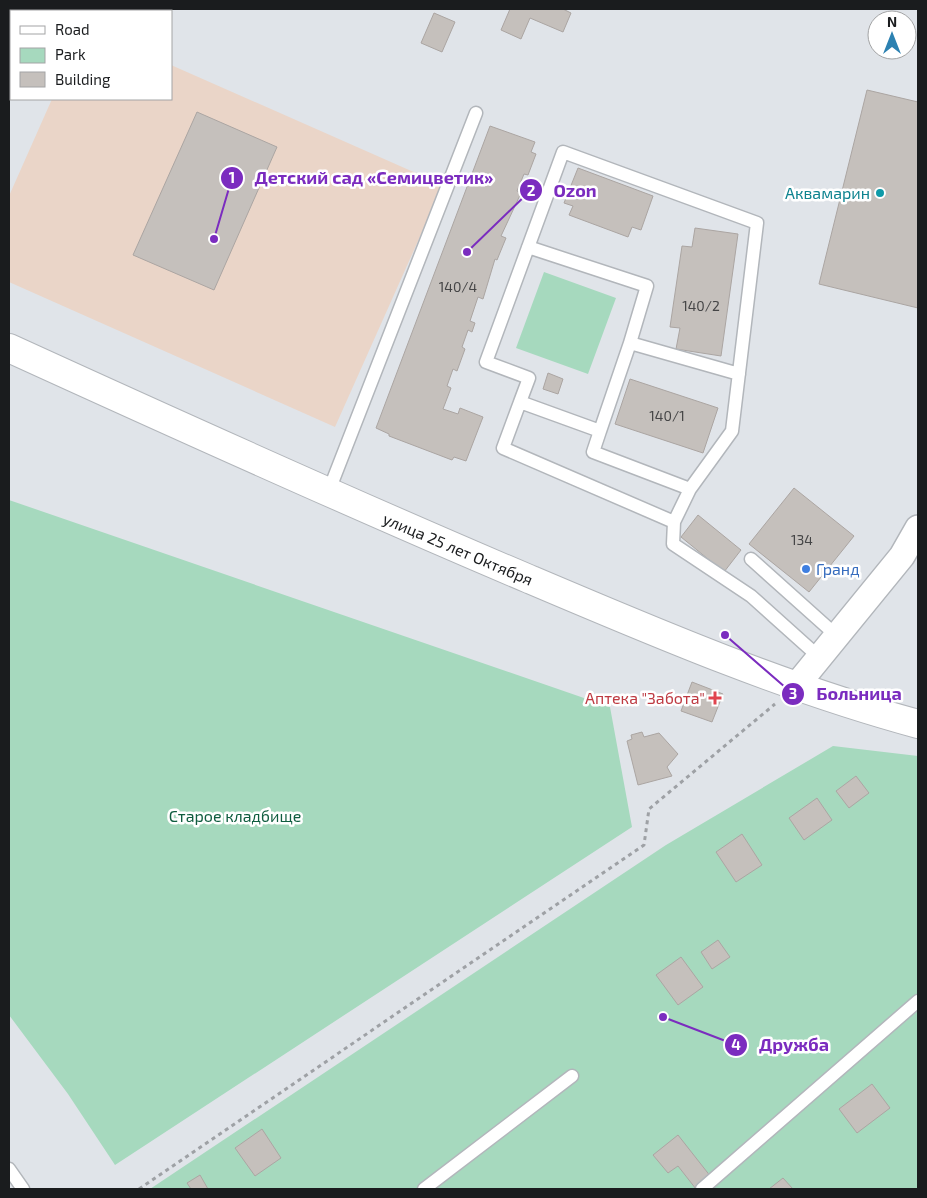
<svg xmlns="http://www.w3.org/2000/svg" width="927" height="1198" font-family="'Exo 2',sans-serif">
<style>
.education{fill:#ead5c8}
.green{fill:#a6d9be}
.building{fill:#c5c0bc;stroke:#aba5a2}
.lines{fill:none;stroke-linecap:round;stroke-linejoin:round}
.lane-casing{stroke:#b2b6bb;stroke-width:15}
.street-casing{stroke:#b2b6bb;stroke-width:28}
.secondary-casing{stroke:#b2b6bb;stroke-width:30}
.path{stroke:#9ea1a5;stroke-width:3;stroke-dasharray:4 4;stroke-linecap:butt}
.lane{stroke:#fff;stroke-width:12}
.street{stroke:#fff;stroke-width:25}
.secondary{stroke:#fff;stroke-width:28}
.culture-dot{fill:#0f9aa8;stroke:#fff;stroke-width:2}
.shop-dot{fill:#3f7fe0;stroke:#fff;stroke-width:2}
.health-dot{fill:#e0444e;stroke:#fff;stroke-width:2}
.labels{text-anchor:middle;stroke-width:5;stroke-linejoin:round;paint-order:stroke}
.number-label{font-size:14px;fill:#454546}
.culture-label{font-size:16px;fill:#0d838f;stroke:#fff;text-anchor:end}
.street-label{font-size:16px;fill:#1a1c1e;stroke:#fff}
.shop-label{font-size:16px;fill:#366cbe;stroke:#fff;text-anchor:start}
.health-label{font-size:16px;fill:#be3a42;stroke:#fff;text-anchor:end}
.park-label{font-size:16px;fill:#0f5d3f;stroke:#fff}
.leader{fill:none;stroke:#7b2cbf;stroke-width:2}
.callout-dot{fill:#7b2cbf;stroke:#fff;stroke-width:2}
.mark-label{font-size:15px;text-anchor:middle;font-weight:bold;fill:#fff}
.callout-label{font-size:18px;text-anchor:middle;font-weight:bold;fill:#7b2cbf;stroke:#fff;stroke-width:5;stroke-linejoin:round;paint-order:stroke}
</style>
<rect width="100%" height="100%" fill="#e0e4e9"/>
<path class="education" d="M 171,65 L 443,185 L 335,427 L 9,282 L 9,196 L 52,99 L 171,99 Z"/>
<path class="green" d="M 544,272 L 616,298 L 588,374 L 516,348 Z
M 9,500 L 610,707 L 632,827 L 115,1165 L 68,1094 L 9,1015 Z
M 833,746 L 918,756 L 918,1189 L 150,1189 L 666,845 Z"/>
<path class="building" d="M 510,9 L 563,9 L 571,13 L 563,32 L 530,18 L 521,39 L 501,30 Z
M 434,13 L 455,22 L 442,52 L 421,43 Z
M 867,90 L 918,102 L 918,308 L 819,284 Z
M 197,112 L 277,147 L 214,290 L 133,255 Z
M 490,126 L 535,142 L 531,152 L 536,154 L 528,175 L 524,174 L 517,191 L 521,193 L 501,236 L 506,238 L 497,260 L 495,259 L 483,299 L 478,297 L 470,321 L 475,323 L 472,332 L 468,330 L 462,347 L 465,349 L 457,371 L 453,369 L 447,386 L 451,388 L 443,409 L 458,414 L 460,408 L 483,417 L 466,461 L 454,457 L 452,460 L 389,436 L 389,434 L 376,428 Z
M 578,168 L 653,196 L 641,230 L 632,227 L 628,237 L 569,215 L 573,206 L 564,203 Z
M 695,228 L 738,234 L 721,356 L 676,349 L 680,328 L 670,327 L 682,246 L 692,247 Z
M 548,373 L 563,379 L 558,394 L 543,389 Z
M 630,379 L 718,408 L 703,453 L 615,424 Z
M 794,488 L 854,536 L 809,592 L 749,544 Z
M 698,515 L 741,550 L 724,572 L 681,537 Z
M 692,682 L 723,694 L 712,722 L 681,711 Z
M 642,732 L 644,737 L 659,733 L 678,754 L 667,767 L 672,776 L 638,785 L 627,741 L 632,739 L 631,735 Z
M 856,776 L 869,793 L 849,808 L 836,791 Z
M 817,798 L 832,820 L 804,840 L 789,818 Z
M 742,834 L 762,865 L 736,882 L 716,852 Z
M 718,940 L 730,957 L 712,969 L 701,952 Z
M 681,957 L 703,987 L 678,1005 L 656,975 Z
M 872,1084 L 890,1108 L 857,1133 L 839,1109 Z
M 262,1129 L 281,1158 L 255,1176 L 235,1148 Z
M 678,1135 L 711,1177 L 696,1189 L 678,1166 L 668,1173 L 653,1155 Z
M 200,1175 L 208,1189 L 191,1189 L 187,1183 Z
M 783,1178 L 793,1189 L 769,1189 Z"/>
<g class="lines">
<g class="lane-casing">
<path id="lane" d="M 528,247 L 647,286 L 630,343 L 739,374
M 520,402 L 503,448 L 674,522
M 600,431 L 630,343
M 690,489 L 593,452 L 600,431 L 520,402 L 529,378 L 486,362 L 563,152 L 757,223 L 732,431 L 690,489 L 674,522 L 673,544 L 751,596 L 819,657
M 328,493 L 476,113
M 751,559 L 837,636
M 9,1169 L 23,1189
M 424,1189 L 572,1076
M 702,1189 L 918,1001"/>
</g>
<g class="street-casing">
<path id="street" d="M 796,686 L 902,556 L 918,528"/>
</g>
<g class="secondary-casing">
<path id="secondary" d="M 9,348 C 182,427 354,505 529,579 C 656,633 785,688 918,724"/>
</g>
<path class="path" d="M 139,1189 L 644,845 L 649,809 L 775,704"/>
<use href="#lane" class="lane"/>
<use href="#street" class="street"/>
<use href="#secondary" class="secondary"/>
</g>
<circle class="culture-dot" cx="880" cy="193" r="5"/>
<circle class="shop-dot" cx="806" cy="569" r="5"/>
<path class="health-dot" d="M712.5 690.5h5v5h5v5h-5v5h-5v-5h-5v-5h5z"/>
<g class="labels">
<g class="number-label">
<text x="458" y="292">140/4</text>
<text x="701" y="311">140/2</text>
<text x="667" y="421">140/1</text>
<text x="802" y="545">134</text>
</g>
<g class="culture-label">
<text x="870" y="199">Аквамарин</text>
</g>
<g class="street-label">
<text transform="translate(458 549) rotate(23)" y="6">улица 25 лет Октября</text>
</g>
<g class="shop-label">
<text x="816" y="575">Гранд</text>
</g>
<g class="health-label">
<text x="705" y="704">Аптека "Забота"</text>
</g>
<g class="park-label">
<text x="235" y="822">Старое кладбище</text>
</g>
</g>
<path class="leader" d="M214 239L232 178M467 252L531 190M725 635L793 694M663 1017L736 1045"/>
<g class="callout-dot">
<circle cx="214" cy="239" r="5"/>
<circle cx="467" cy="252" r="5"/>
<circle cx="725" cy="635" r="5"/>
<circle cx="663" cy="1017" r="5"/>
<circle cx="232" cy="178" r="12"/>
<circle cx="531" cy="190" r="12"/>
<circle cx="793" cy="694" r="12"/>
<circle cx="736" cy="1045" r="12"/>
</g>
<g class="mark-label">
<text x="232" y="183">1</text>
<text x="531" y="196">2</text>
<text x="793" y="699">3</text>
<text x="736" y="1050">4</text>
</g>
<g class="callout-label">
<text x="374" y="184">Детский сад «Семицветик»</text>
<text x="575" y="197">Ozon</text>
<text x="859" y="700">Больница</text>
<text x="794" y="1051">Дружба</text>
</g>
<rect width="927" height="1198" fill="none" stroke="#1a1c1e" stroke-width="20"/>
<rect x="10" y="10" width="162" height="90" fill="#ffffff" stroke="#a3a4a5"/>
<rect x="20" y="26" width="25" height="8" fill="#ffffff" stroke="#a3a4a5"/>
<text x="55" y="35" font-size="15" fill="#1a1c1e">Road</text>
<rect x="20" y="48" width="25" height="15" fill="#a6d9be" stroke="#a3a4a5"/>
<text x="55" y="60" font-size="15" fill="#1a1c1e">Park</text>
<rect x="20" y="72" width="25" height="15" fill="#c5c0bc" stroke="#a3a4a5"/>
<text x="55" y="85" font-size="15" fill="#1a1c1e">Building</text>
<g transform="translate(892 35)"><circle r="24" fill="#ffffff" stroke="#a3a4a5"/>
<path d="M0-4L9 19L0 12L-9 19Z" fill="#2c81b1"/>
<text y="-8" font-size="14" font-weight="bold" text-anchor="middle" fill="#1a1c1e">N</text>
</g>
</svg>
